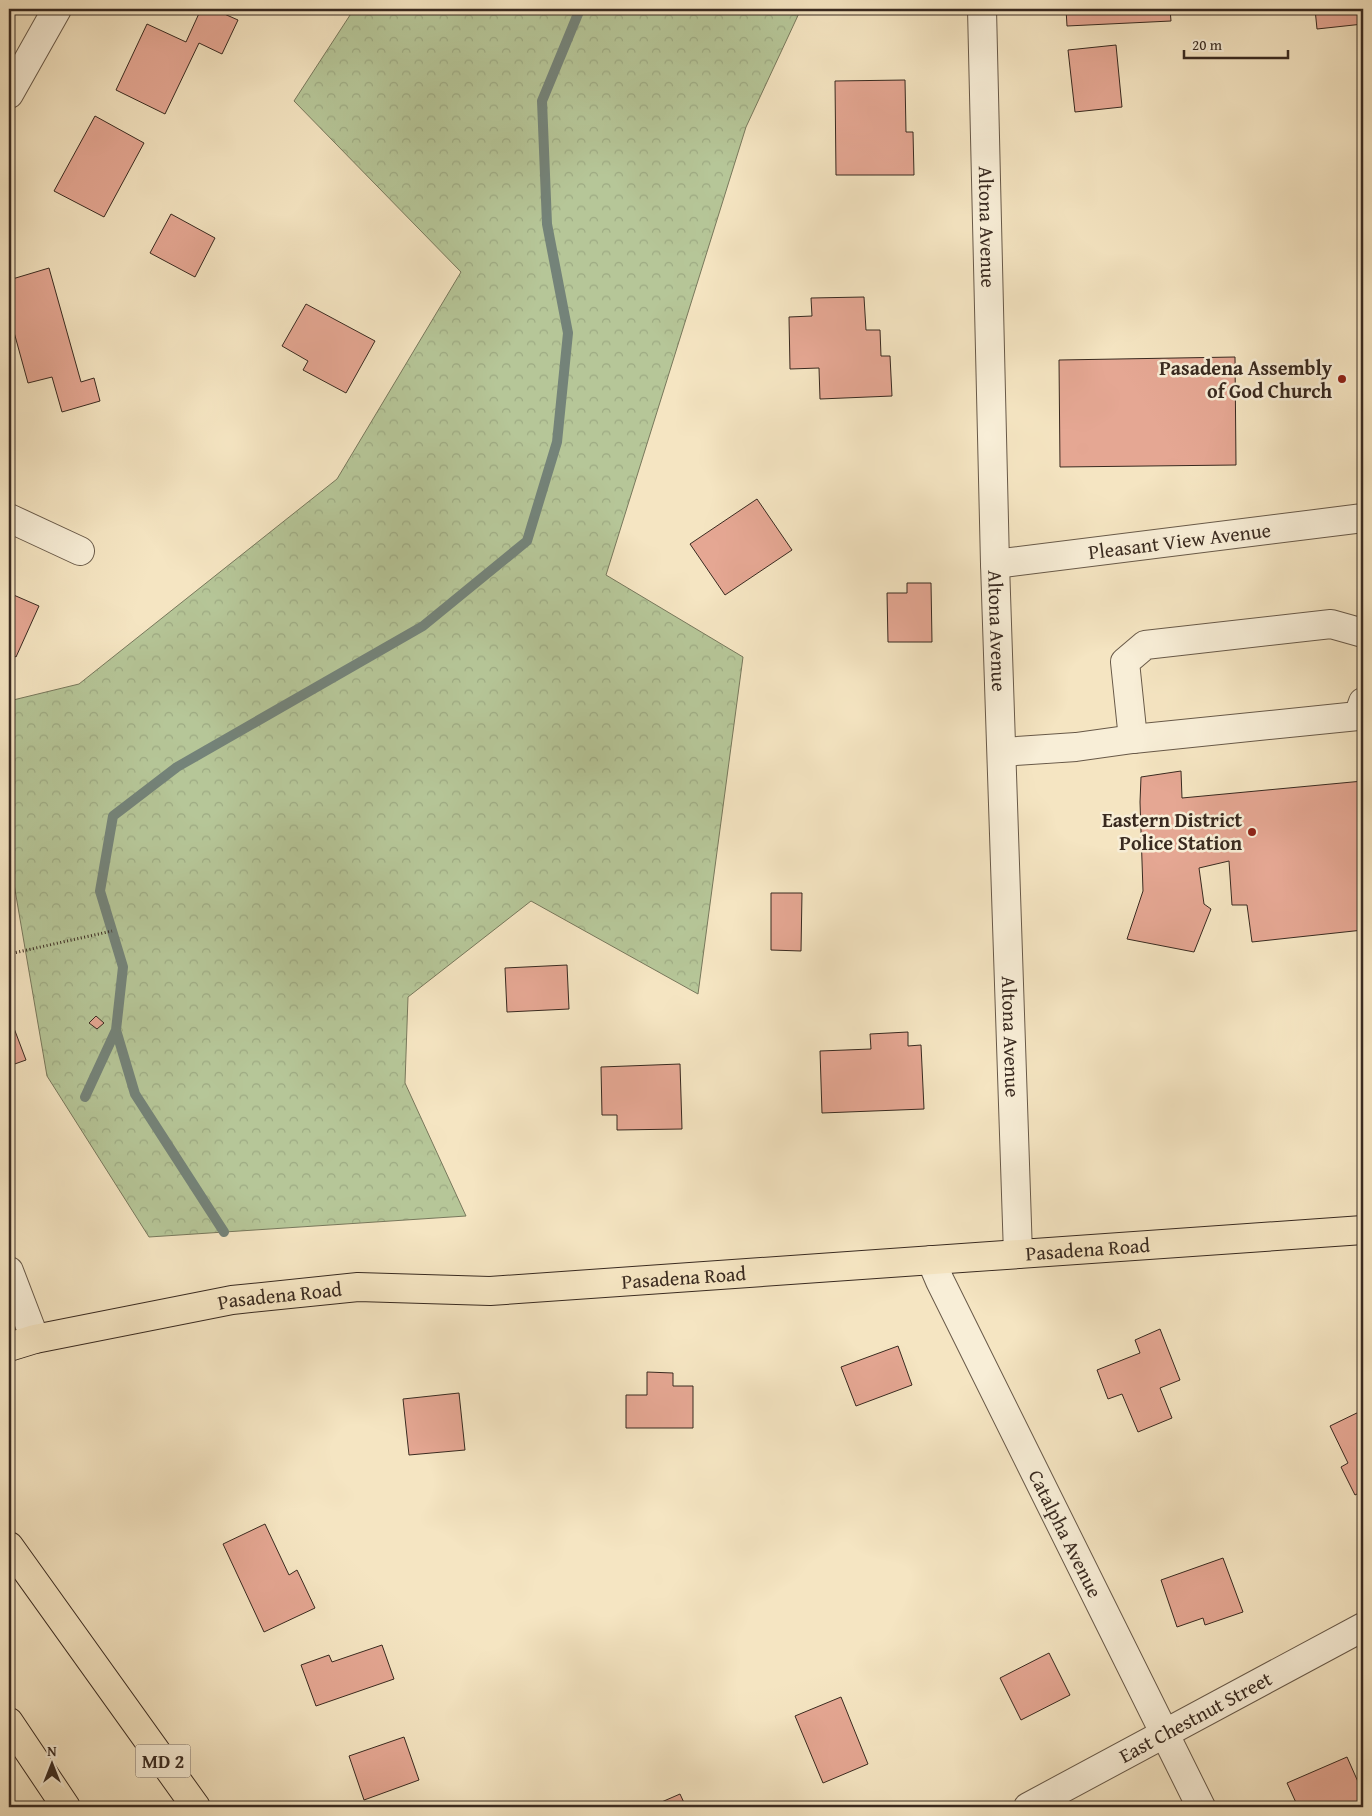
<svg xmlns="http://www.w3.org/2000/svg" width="1372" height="1816" font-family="'Gentium Book Plus',serif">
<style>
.forest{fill:url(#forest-crowns);stroke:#78785c}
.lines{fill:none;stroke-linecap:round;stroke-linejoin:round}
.stream{stroke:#748379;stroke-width:10}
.building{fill:#e5a793;stroke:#392a20}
.minor-casing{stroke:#685948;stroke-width:30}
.major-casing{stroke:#392a20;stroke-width:30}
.highway-casing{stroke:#392a20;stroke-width:30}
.path{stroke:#392a20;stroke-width:3;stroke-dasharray:1 2.5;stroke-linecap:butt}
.minor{stroke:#f8eed7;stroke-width:28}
.major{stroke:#f5e5c2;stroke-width:28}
.highway{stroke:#f5e5c2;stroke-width:28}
.poi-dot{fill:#8f2418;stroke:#f8eed7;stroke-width:2}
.labels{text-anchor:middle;stroke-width:5;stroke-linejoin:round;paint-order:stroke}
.shield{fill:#f8eed7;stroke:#726557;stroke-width:1}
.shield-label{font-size:19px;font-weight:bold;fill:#392a20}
.street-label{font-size:20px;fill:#392a20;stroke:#f8eed7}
.poi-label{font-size:20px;font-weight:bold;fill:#392a20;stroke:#f8eed7;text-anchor:end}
</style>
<defs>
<pattern id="forest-crowns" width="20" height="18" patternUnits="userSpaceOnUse" patternTransform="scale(1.25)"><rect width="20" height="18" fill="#b6c698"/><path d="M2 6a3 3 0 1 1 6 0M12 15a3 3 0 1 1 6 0" fill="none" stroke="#9daa83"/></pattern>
</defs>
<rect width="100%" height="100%" fill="#f5e5c2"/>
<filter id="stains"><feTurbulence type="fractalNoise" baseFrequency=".004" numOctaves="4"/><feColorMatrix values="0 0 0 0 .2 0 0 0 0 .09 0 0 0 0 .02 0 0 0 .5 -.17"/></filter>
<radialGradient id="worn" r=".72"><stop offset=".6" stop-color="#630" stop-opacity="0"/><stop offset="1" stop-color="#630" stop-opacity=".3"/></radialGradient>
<path class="forest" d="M 354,9 L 801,9 L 746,127 L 606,575 L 743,657 L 698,994 L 531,901 L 408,997 L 405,1083 L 466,1216 L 149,1237 L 47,1076 L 9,855 L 9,701 L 79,684 L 337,479 L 461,272 L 294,101 Z"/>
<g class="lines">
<path class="stream" d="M 85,1097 L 116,1030
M 224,1232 L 135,1094 L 116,1030 L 123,967 L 100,891 L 113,816 L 177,767 L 423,626 L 527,541 L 557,442 L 568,333 L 547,224 L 542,101 L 580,9"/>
</g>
<path class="building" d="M 201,9 L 213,9 L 238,20 L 222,54 L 199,43 L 165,114 L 116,90 L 147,24 L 186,42 Z
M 1066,9 L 1170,9 L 1171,21 L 1067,26 Z
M 1315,9 L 1363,9 L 1363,24 L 1317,29 Z
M 1116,45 L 1122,107 L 1075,112 L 1068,50 Z
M 905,80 L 906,132 L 913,132 L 914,175 L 836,175 L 835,81 Z
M 95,116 L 144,143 L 104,217 L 54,191 Z
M 171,214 L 215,238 L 195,277 L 150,253 Z
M 49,268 L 81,382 L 94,378 L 100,401 L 62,412 L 52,377 L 28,383 L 9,314 L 9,280 Z
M 864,297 L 866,330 L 880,330 L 881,356 L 890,356 L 892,396 L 820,399 L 819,368 L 790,369 L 789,317 L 812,316 L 811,298 Z
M 306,304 L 375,341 L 346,393 L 303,370 L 308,361 L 282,346 Z
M 1235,357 L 1236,465 L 1060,467 L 1059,360 Z
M 757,499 L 792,550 L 725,595 L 690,544 Z
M 907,583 L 931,583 L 932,642 L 888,642 L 887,593 L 907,593 Z
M 9,593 L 39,606 L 16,657 L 9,653 Z
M 1181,771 L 1182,798 L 1363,781 L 1363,930 L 1252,942 L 1247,905 L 1232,905 L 1229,861 L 1199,868 L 1204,904 L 1211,909 L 1194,952 L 1127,939 L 1143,891 L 1140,802 L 1141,777 Z
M 771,893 L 802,893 L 801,951 L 771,950 Z
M 567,965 L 569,1009 L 507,1012 L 505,968 Z
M 9,1015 L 26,1060 L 9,1066 Z
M 96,1016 L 104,1023 L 97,1029 L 89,1023 Z
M 908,1032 L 908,1046 L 921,1045 L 924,1109 L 822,1113 L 820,1051 L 871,1049 L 870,1034 Z
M 680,1064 L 682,1129 L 617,1130 L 617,1115 L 602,1115 L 601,1067 Z
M 1160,1329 L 1180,1380 L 1160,1388 L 1172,1418 L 1138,1432 L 1122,1394 L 1108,1399 L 1097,1370 L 1140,1353 L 1135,1340 Z
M 898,1346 L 912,1385 L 856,1406 L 841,1367 Z
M 647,1372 L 673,1373 L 673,1386 L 693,1386 L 693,1428 L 626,1428 L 626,1395 L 647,1395 Z
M 459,1393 L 465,1450 L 409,1455 L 403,1399 Z
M 1363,1410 L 1363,1491 L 1355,1495 L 1341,1467 L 1348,1463 L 1330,1426 Z
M 265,1524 L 289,1575 L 297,1570 L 315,1608 L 264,1632 L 223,1544 Z
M 1223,1558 L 1243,1612 L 1205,1625 L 1203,1618 L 1177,1627 L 1161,1580 Z
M 382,1645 L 394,1679 L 316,1706 L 301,1665 L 329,1655 L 332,1662 Z
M 1049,1653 L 1070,1695 L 1021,1720 L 1000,1678 Z
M 841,1697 L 868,1764 L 823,1783 L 795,1716 Z
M 404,1737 L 419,1780 L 364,1800 L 349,1756 Z
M 1347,1757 L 1363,1793 L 1363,1807 L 1298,1807 L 1287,1783 Z
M 680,1794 L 686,1807 L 650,1807 Z"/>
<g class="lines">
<g class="minor-casing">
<g id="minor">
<path id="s1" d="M 982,9 L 995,564 L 1018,1254"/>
<path d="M 9,94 L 57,9"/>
<path d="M 9,518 L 80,551"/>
<path id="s2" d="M 995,564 L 1363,518"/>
<path d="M 1133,739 L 1125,662 L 1145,645 L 1331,624 L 1363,633"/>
<path d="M 1002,752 L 1076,747 L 1133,739 L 1358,716 L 1363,702"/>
<path id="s3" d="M 931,1260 L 940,1281 L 1201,1807"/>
<path d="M 9,1271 L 35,1339"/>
<path id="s4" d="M 1028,1807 L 1363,1627"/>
</g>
</g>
<g class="major-casing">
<g id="major">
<path id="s5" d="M 9,1347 L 35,1339 L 232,1300 L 358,1287 L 490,1291 L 1363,1230"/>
</g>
</g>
<g class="highway-casing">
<path id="highway" d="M 9,1546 L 196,1807
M 9,1722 L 66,1807"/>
</g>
<path class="path" d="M 9,954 L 112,931"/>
<use href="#minor" class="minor"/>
<use href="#major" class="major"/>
<use href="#highway" class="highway"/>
</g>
<g class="poi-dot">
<circle cx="1342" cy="379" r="5"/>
<circle cx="1252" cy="832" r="5"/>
</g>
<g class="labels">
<rect class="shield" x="135.5" y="1744.5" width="55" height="33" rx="4"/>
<g class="shield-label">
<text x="163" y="1768">MD 2</text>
</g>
<g class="street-label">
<text dy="7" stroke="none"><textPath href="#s1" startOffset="218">Altona Avenue</textPath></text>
<text dy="7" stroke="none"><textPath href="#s2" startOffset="186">Pleasant View Avenue</textPath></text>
<text dy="7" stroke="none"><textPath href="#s1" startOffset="622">Altona Avenue</textPath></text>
<text dy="7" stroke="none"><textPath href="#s1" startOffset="1028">Altona Avenue</textPath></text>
<text dy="7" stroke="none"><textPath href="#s5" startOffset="1086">Pasadena Road</textPath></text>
<text dy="7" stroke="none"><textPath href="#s5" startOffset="681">Pasadena Road</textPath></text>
<text dy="7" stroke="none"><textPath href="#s5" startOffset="276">Pasadena Road</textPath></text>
<text dy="7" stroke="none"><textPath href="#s3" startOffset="305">Catalpha Avenue</textPath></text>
<text dy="7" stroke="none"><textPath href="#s4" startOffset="190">East Chestnut Street</textPath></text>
</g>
<g class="poi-label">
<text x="1332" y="375">Pasadena Assembly<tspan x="1332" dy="23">of God Church</tspan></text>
<text x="1242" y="827">Eastern District<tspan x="1242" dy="23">Police Station</tspan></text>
</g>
</g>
<rect width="1372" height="1816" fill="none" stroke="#f5e5c2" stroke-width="30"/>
<rect x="10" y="10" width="1352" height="1796" fill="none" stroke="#392a20" stroke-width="2.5"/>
<rect x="15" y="15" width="1342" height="1786" fill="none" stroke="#392a20"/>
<g transform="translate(52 1764)" stroke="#f8eed7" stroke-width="4" paint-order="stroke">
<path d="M0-4L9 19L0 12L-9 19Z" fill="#392a20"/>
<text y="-8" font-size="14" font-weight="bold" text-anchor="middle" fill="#392a20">N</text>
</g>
<path d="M1184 50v8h104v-8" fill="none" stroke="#392a20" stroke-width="2.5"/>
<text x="1192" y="50" font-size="15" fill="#392a20" stroke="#f8eed7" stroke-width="4" paint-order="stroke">20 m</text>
<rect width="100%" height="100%" filter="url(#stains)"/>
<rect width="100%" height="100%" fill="url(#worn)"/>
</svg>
